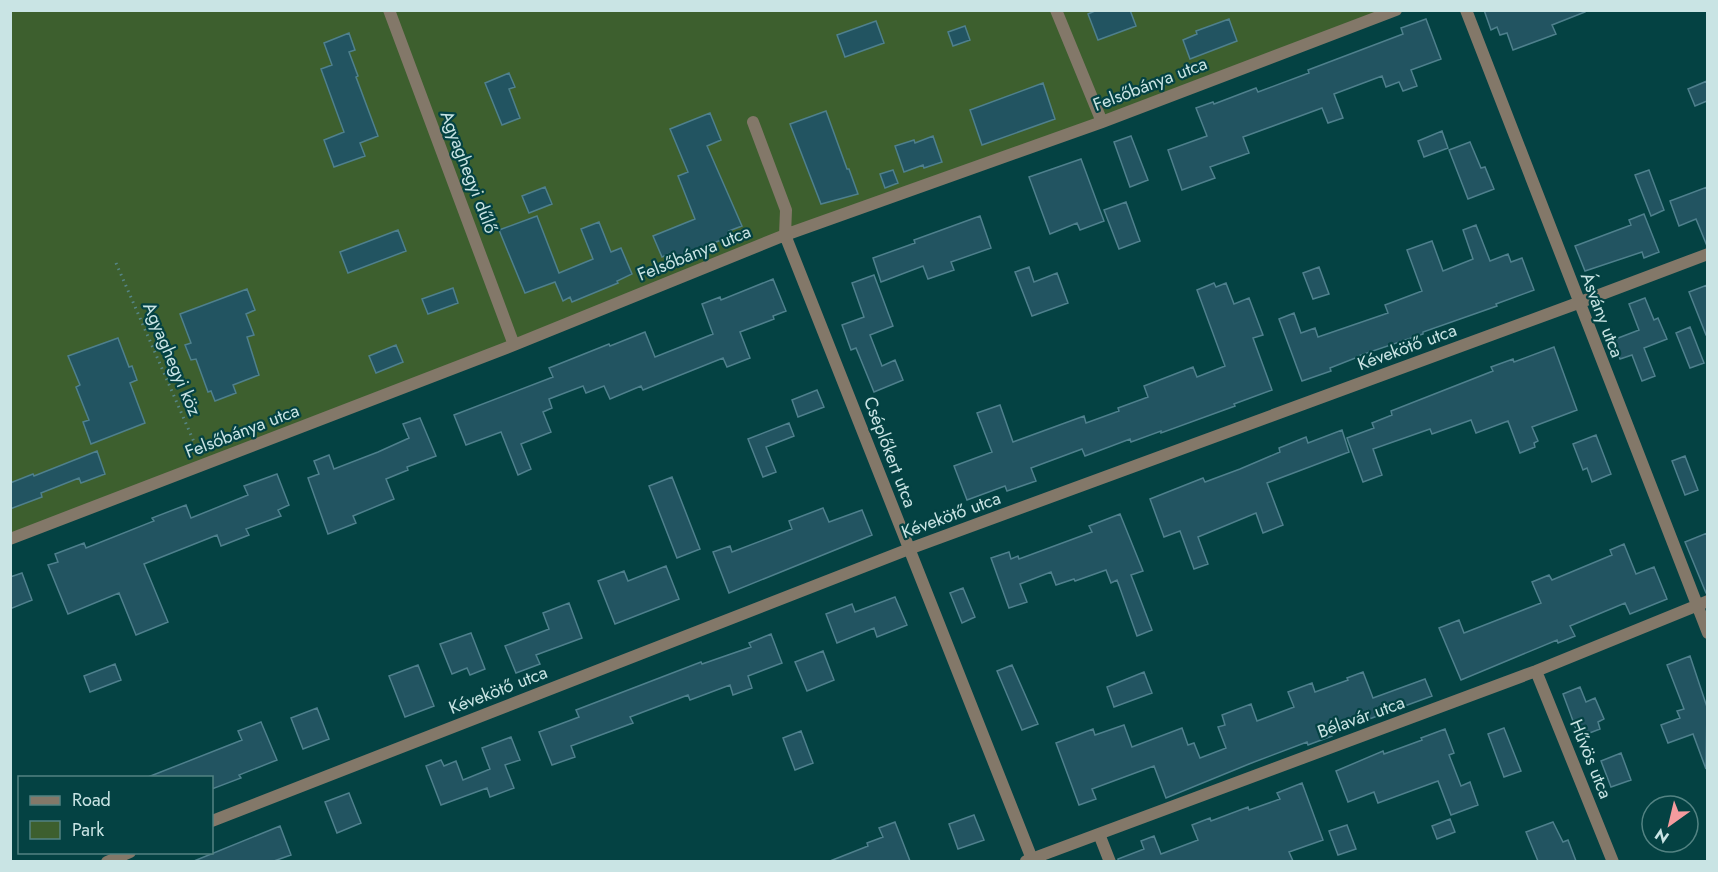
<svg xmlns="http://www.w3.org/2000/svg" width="1718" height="872" font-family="Jost,sans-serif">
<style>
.green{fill:#3d5f2e}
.building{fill:#225461;stroke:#4f808d;stroke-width:1.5}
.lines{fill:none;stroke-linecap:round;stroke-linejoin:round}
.path{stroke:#558586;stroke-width:3;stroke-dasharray:1.5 4.5;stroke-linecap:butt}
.minor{stroke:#837869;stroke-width:12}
.labels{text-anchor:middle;stroke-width:4.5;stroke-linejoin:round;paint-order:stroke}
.street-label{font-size:18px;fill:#c9e4e4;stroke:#044243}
</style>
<rect width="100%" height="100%" fill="#044243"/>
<path class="green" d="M 11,11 L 1396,11 L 785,235 L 11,539 Z"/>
<path class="building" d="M 1097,10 L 1130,10 L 1136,26 L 1098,40 L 1088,14 Z
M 1484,10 L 1585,10 L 1585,12 L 1552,25 L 1556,34 L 1513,50 L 1507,33 L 1500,35 L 1497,27 L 1491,30 Z
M 1229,19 L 1237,41 L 1190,59 L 1183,40 L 1197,34 L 1196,31 Z
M 1426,19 L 1441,59 L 1411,70 L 1417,86 L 1403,91 L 1399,82 L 1386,87 L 1382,76 L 1334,94 L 1343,118 L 1328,123 L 1322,108 L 1243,137 L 1249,153 L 1210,167 L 1215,178 L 1182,190 L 1168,150 L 1207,136 L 1196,108 L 1213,102 L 1214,104 L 1256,88 L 1258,92 L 1309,73 L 1308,70 L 1403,34 L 1401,28 Z
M 876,21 L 884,43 L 845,57 L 837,35 Z
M 965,26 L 970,40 L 953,46 L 948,32 Z
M 349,33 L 355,50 L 349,52 L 358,76 L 356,77 L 378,136 L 360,143 L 365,156 L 334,167 L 324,140 L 344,132 L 321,69 L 332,65 L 324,43 Z
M 509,73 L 515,87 L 509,89 L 520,118 L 502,125 L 485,83 Z
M 1707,81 L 1707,101 L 1695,106 L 1688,89 Z
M 1043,83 L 1055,119 L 982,145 L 970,110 Z
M 826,111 L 847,169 L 849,169 L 858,194 L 821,204 L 790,124 Z
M 710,113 L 721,140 L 707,146 L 742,226 L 729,231 L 731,236 L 674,259 L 671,253 L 662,257 L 653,236 L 695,219 L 678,176 L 688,172 L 670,129 Z
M 1442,131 L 1448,148 L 1424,157 L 1418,141 Z
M 933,136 L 942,162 L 924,168 L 923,165 L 904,172 L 895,146 L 914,140 L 915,143 Z
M 1131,136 L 1148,180 L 1130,187 L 1114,142 Z
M 1470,142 L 1481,168 L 1485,167 L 1494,189 L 1468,199 L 1449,150 Z
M 1081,159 L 1104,221 L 1080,230 L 1077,223 L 1050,234 L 1029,177 Z
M 893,170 L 898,183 L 885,188 L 880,174 Z
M 1649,170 L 1664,210 L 1651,216 L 1635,175 Z
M 545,187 L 552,204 L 529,213 L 522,196 Z
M 1707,187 L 1707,246 L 1696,219 L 1679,226 L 1670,201 Z
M 1126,202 L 1140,241 L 1119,249 L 1104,210 Z
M 1644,214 L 1659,252 L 1644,258 L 1642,252 L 1585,271 L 1575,246 L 1631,225 L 1629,220 Z
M 537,216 L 559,273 L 593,259 L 581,229 L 599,222 L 611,252 L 621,248 L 632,274 L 617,281 L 618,283 L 572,302 L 570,297 L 563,301 L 555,282 L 525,293 L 499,230 Z
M 980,216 L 991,248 L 951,262 L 954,270 L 928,279 L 923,266 L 881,282 L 873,258 L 915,243 L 914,240 Z
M 1476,225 L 1490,261 L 1508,254 L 1511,262 L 1522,258 L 1534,290 L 1496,304 L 1497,306 L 1423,332 L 1423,334 L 1358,356 L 1358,357 L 1330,368 L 1331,371 L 1302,381 L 1279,319 L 1294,313 L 1301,333 L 1315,328 L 1318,337 L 1388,313 L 1385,305 L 1422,291 L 1407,250 L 1432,241 L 1443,271 L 1473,259 L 1463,230 Z
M 398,230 L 406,251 L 348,273 L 340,252 Z
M 1029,267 L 1034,282 L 1057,273 L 1068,303 L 1032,316 L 1015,272 Z
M 1319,267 L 1329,294 L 1313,299 L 1303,273 Z
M 874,275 L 893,326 L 870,335 L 882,366 L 895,360 L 903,380 L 874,392 L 856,348 L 851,350 L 842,325 L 864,317 L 852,283 Z
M 773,279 L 786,311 L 773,316 L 774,319 L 740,332 L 750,358 L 727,367 L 723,358 L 643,390 L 641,386 L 610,399 L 604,386 L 586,393 L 583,386 L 549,399 L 552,408 L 543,412 L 551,432 L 521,444 L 531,469 L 518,475 L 501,432 L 466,445 L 454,415 L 553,377 L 549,368 L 609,344 L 610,346 L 645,332 L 655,357 L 713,334 L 702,304 L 720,297 L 721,300 Z
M 1214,283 L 1216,287 L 1226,283 L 1234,304 L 1249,298 L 1263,335 L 1253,338 L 1272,390 L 1234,404 L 1235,406 L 1161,433 L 1161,431 L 1131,442 L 1130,439 L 1085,456 L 1082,449 L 1031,468 L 1036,481 L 1007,491 L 1005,486 L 967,500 L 954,466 L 992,452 L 977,413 L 1000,405 L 1013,442 L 1084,416 L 1086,423 L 1119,411 L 1118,408 L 1148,397 L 1144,386 L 1193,367 L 1197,377 L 1225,366 L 1197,290 Z
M 1707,285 L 1707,335 L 1706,335 L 1689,292 Z
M 453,288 L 458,303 L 428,314 L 422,299 Z
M 247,289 L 255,310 L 246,314 L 254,335 L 247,337 L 259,375 L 233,385 L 236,393 L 215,401 L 211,391 L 208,392 L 196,359 L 191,360 L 185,345 L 191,343 L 180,314 Z
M 1645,298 L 1654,320 L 1658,318 L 1667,339 L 1644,348 L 1655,376 L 1642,381 L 1632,355 L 1620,359 L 1613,340 L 1639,330 L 1629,304 Z
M 1690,327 L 1704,363 L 1690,368 L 1676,333 Z
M 118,338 L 129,367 L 132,366 L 137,380 L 130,383 L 145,423 L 91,444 L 83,422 L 89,420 L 76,387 L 80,385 L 68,356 Z
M 396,345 L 403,362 L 376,373 L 369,356 Z
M 1554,347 L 1577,410 L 1532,427 L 1538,441 L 1534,443 L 1535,447 L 1520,453 L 1508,421 L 1476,433 L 1471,420 L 1432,434 L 1430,429 L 1373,449 L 1382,475 L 1363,482 L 1347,438 L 1374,428 L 1372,423 L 1392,415 L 1391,411 L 1493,371 L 1491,367 L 1513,359 L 1514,362 Z
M 817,390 L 824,407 L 798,417 L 792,400 Z
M 420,418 L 436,456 L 407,467 L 408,470 L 386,479 L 394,499 L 353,516 L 356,523 L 328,534 L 308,478 L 319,474 L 314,461 L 329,455 L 334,469 L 378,452 L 409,438 L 403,424 Z
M 789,423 L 794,436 L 766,447 L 776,472 L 763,477 L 748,439 Z
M 1342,430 L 1349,452 L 1267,483 L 1283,525 L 1263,533 L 1256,513 L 1198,537 L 1208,564 L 1194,569 L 1180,531 L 1164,537 L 1150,499 L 1203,478 L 1205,482 L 1240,469 L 1280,452 L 1279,448 L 1306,437 L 1308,443 Z
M 1596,435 L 1611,474 L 1592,482 L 1587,468 L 1583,470 L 1573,444 Z
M 97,451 L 105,474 L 81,483 L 79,478 L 41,493 L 42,497 L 10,509 L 10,483 L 33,474 L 34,476 Z
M 1685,456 L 1698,490 L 1685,495 L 1672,461 Z
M 277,474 L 289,505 L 278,510 L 281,516 L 246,529 L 249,535 L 221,546 L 217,535 L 144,564 L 168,622 L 136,635 L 119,593 L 68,614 L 48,565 L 58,562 L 55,554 L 84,543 L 86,548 L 154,521 L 152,518 L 186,505 L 191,518 L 248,495 L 244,486 Z
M 672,477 L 700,549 L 677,558 L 649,486 Z
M 823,508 L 829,522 L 862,510 L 872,535 L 729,593 L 713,552 L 730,546 L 732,552 L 792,529 L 789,521 Z
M 1120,514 L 1143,571 L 1131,575 L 1152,630 L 1137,636 L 1117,580 L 1111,583 L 1106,570 L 1075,581 L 1074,579 L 1056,585 L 1051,572 L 1020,584 L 1027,602 L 1009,608 L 991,558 L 1009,552 L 1011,559 L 1018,556 L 1019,559 L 1092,532 L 1089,526 Z
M 1707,533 L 1707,593 L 1706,593 L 1685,542 Z
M 1624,544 L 1636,574 L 1654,567 L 1667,599 L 1630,614 L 1625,603 L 1570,626 L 1575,636 L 1558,643 L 1557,640 L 1461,680 L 1439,628 L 1459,620 L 1464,633 L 1541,603 L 1532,582 L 1549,575 L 1552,580 L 1612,555 L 1610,550 Z
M 666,566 L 679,599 L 615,624 L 598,581 L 624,571 L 628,581 Z
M 22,573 L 32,600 L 10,609 L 10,577 Z
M 963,588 L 975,617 L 962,623 L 950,593 Z
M 895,597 L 907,625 L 877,637 L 874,628 L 837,643 L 826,614 L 852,604 L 855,612 Z
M 569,603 L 582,638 L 536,655 L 540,664 L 516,673 L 505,646 L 549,629 L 543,613 Z
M 471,633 L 485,669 L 470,675 L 467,668 L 452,674 L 440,644 Z
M 771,634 L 782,663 L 748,676 L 752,688 L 733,695 L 730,685 L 690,700 L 688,695 L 630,717 L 633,723 L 571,746 L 575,757 L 552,765 L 539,732 L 579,717 L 576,710 L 701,662 L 702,664 L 751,647 L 749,643 Z
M 823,651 L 834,680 L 807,691 L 795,662 Z
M 1690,656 L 1707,707 L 1706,769 L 1693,734 L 1668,743 L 1661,725 L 1680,718 L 1677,711 L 1684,709 L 1667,665 Z
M 115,664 L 121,680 L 90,692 L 84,676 Z
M 418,665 L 434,706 L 405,717 L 389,676 Z
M 1012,665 L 1038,724 L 1022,730 L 997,671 Z
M 1144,672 L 1152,693 L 1114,707 L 1107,687 Z
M 1363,672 L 1373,698 L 1425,679 L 1432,696 L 1331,733 L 1332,736 L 1308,745 L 1307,742 L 1249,764 L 1166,798 L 1154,766 L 1092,789 L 1096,799 L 1079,805 L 1056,743 L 1093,729 L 1095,735 L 1124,725 L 1132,747 L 1182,728 L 1188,745 L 1194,743 L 1200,758 L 1226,748 L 1218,727 L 1225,725 L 1222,715 L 1251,704 L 1257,721 L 1294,707 L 1288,692 L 1312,683 L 1315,692 L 1348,680 L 1347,678 Z
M 1580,687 L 1586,702 L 1595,698 L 1604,719 L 1598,722 L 1600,729 L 1579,737 L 1563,694 Z
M 317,708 L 329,739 L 303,749 L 291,718 Z
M 261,722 L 277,760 L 239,775 L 241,778 L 212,789 L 212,777 L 148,777 L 242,740 L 238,731 Z
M 1504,728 L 1521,771 L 1504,777 L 1488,734 Z
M 1445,729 L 1454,753 L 1449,755 L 1461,786 L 1470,782 L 1478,805 L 1451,815 L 1438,781 L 1378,803 L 1374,792 L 1348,802 L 1336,771 L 1383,751 L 1384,754 L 1422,740 L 1421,738 Z
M 801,731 L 813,763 L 795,770 L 783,738 Z
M 511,737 L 520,760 L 505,765 L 514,788 L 490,797 L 487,788 L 441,805 L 426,766 L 441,760 L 444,766 L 456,761 L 463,780 L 490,769 L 482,748 Z
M 1621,753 L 1631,780 L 1611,787 L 1601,761 Z
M 1302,783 L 1323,840 L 1289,852 L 1293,861 L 1118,861 L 1118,859 L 1144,849 L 1141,841 L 1154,836 L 1161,854 L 1198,840 L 1192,825 L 1210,818 L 1211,821 L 1248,807 L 1249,810 L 1280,799 L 1277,793 Z
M 349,793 L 361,823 L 337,833 L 325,802 Z
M 974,815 L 984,840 L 958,849 L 949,824 Z
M 1450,819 L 1455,832 L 1437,839 L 1432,826 Z
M 895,822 L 910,861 L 830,861 L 868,846 L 867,843 L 883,837 L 879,828 Z
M 1553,822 L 1563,842 L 1568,840 L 1576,861 L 1538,861 L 1526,832 Z
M 1347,825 L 1356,849 L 1338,855 L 1329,831 Z
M 280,826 L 291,855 L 274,861 L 194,861 Z"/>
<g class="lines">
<path class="path" d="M 116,263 L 198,451"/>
<path class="minor" d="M 389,10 L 514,345
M 1056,10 L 1102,122
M 1466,10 L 1708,633
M 753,122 L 786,210 L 785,235 L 1032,859
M 10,539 L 514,345 L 785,235 L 1102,122 L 1396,10
M 1536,671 L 1613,862
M 212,821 L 909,549 L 1578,303 L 1708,254
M 1099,834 L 1110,862
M 1026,861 L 1536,671 L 1708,601
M 107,862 L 130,852"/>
</g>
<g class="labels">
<g class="street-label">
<text transform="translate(1150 84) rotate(-21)" y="6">Felsőbánya utca</text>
<text transform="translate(469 172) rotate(69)" y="6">Agyaghegyi dűlő</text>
<text transform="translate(694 253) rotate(-22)" y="6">Felsőbánya utca</text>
<text transform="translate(1602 315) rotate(69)" y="6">Ásvány utca</text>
<text transform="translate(1407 347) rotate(-20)" y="6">Kévekötő utca</text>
<text transform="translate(172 359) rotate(67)" y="6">Agyaghegyi köz</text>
<text transform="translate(242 431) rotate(-21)" y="6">Felsőbánya utca</text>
<text transform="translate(890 452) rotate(69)" y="6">Cséplőkert utca</text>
<text transform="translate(951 515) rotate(-20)" y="6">Kévekötő utca</text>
<text transform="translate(498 690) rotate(-21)" y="6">Kévekötő utca</text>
<text transform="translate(1361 717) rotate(-20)" y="6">Bélavár utca</text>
<text transform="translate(1591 759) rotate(68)" y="6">Hűvös utca</text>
</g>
</g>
<rect width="1718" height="872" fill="none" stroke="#c9e4e4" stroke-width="24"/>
<rect x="18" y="776" width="195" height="78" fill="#044243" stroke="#538383" stroke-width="1.5"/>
<rect x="30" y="796" width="30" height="9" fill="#837869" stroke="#538383" stroke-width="1.5"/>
<text x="72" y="806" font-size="18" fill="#c9e4e4">Road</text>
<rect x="30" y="821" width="30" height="18" fill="#3d5f2e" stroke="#538383" stroke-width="1.5"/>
<text x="72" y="836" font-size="18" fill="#c9e4e4">Park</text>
<g transform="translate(1670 824) rotate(214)"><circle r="28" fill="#044243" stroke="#538383" stroke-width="1.5"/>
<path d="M0-4.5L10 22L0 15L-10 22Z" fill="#f59b9e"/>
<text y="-9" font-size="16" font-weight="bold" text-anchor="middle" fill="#c9e4e4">N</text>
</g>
</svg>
